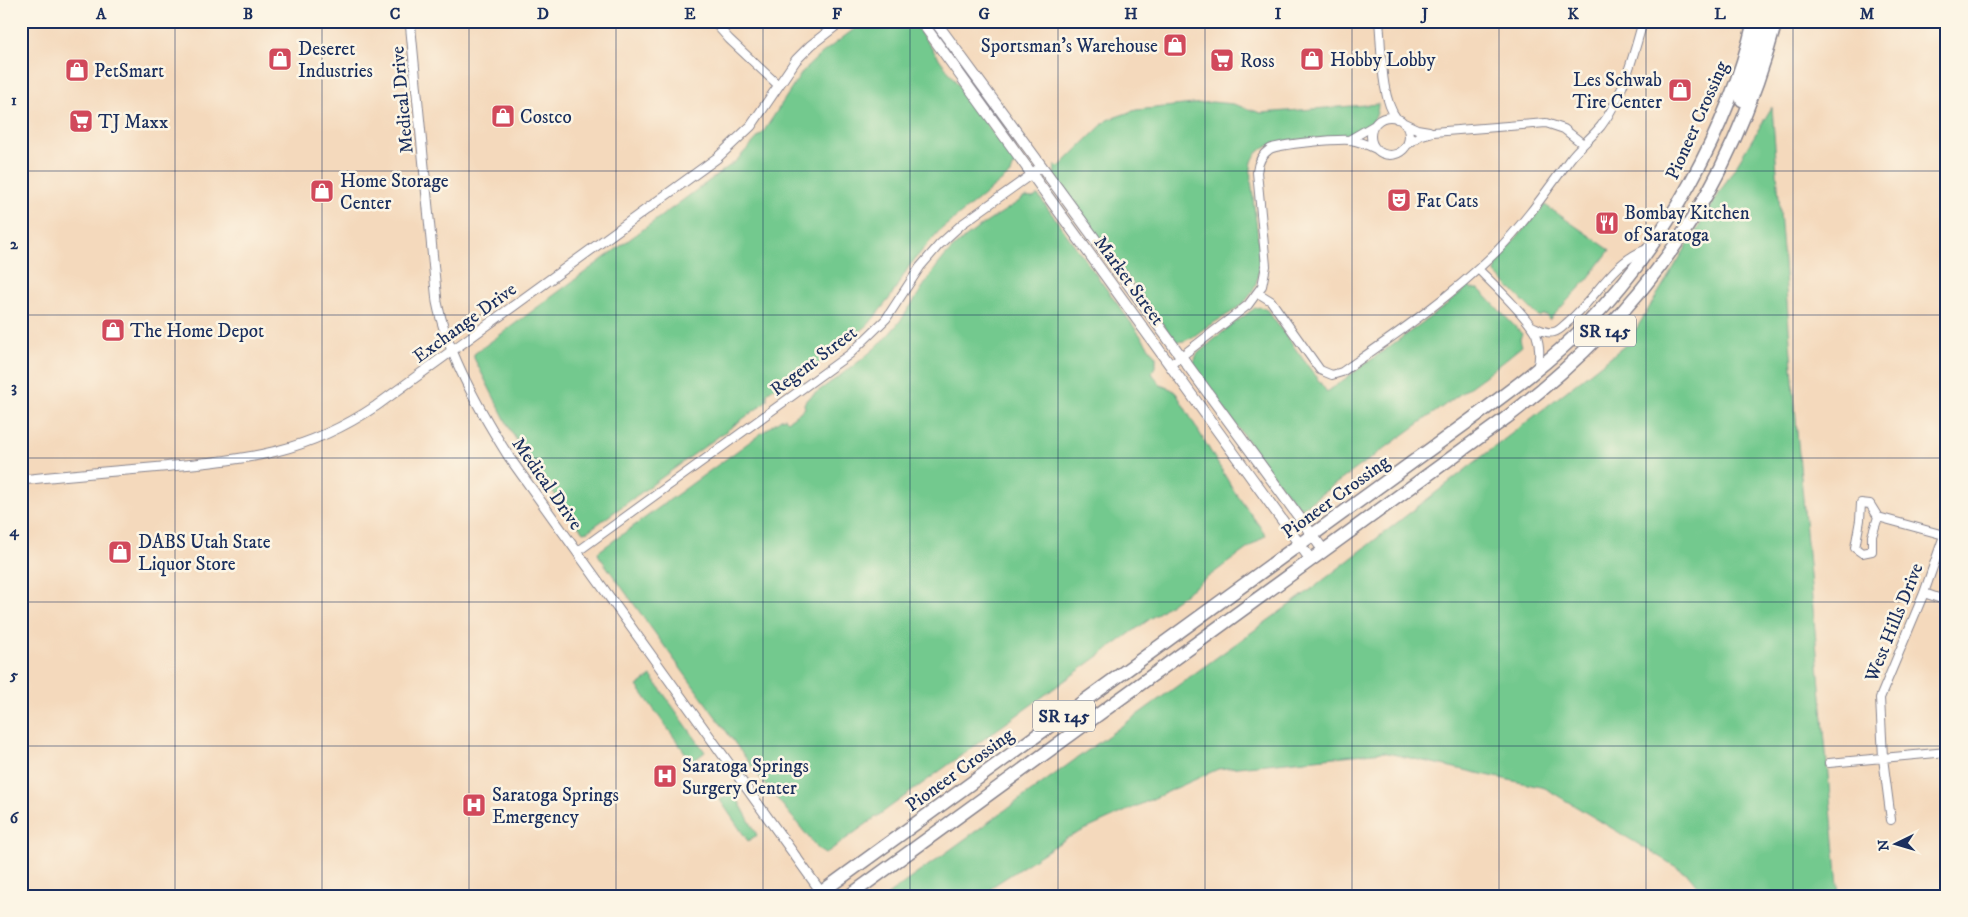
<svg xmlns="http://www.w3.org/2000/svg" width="1968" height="917" font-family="'IM FELL DW Pica',serif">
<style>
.green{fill:#73c98e;stroke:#477c76}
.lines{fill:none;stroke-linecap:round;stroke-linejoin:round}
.minor-casing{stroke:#88848d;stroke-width:10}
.tertiary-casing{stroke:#88848d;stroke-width:11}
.secondary-casing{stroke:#88848d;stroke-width:12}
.trunk-casing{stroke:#88848d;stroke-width:15}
.minor{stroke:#fff;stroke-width:8}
.tertiary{stroke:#fff;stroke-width:9}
.secondary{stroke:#fff;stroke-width:10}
.trunk{stroke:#fff;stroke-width:12}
.grid{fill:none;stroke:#1b2f5e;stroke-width:1;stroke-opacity:0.55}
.labels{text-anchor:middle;stroke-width:5;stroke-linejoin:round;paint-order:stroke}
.shield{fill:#fcf5e5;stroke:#5e6a86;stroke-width:1}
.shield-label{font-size:18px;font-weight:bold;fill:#1b2f5e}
.poi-label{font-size:19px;fill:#1b2f5e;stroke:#fcf5e5;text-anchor:start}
.street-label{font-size:19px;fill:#1b2f5e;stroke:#fcf5e5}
.neatline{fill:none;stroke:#1b2f5e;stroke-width:2}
.grid-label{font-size:16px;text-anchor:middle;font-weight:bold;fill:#1b2f5e}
</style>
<rect width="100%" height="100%" fill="#fcf5e5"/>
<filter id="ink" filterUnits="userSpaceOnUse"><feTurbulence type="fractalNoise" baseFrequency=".02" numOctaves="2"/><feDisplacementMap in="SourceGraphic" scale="10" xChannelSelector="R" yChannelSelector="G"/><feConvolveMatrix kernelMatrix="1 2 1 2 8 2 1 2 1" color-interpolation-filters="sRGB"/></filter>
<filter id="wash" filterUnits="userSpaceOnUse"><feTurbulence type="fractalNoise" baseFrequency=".0096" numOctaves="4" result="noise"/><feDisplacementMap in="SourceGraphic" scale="20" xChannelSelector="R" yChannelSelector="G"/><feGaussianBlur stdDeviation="1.12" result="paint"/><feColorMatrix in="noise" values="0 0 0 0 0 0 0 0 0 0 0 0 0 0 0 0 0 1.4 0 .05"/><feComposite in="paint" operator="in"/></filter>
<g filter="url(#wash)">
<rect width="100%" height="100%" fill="#f4d9bc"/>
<path class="green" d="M 865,21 L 912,21 L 1016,165 L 1012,167 L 1010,174 L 939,231 L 910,265 L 889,299 L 868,325 L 835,352 L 794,381 L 790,383 L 785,380 L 767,393 L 767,400 L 762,405 L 588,531 L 583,532 L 525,454 L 511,431 L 474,358 L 474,354 L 736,161 L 764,131 L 803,71 L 821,54 Z
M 1212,102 L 1233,104 L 1261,113 L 1378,104 C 1378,161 1266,119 1252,162 C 1249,173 1252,186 1253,196 C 1255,223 1267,271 1251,294 C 1241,309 1223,317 1208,326 C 1198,332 1188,344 1175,341 L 1054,177 L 1055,165 L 1059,167 L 1107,120 L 1136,110 Z
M 1772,107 L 1797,432 L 1839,896 L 1706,896 L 1688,874 L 1545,788 L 1383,752 L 1218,769 L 1067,838 L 993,886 L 986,896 L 886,896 L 1313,588 L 1627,344 Z
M 1038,195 L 1156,357 L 1156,364 L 1152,373 L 1160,385 L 1171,389 L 1176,393 L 1234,491 L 1266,535 L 825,854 L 819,850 L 758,775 L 599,556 L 598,552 L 781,419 L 785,418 L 788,421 L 805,408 L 804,404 L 806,400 C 837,377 872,356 897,325 C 917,300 930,270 953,248 C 974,228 1002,214 1025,197 L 1033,198 Z
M 1545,205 L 1610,250 L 1587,280 L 1549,320 L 1547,315 L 1542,315 L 1539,317 L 1495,273 L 1496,267 L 1493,264 Z
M 1469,286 L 1471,289 L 1479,289 L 1522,334 L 1520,339 L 1522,346 L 1485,376 L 1302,508 L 1296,504 L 1264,464 L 1193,365 L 1197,354 L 1229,327 L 1255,308 L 1261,307 L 1267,310 L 1327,392 L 1441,309 Z
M 651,676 L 705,752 L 692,762 L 637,686 Z
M 733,791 L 757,835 L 748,841 L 720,800 Z"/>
</g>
<g filter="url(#ink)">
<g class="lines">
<g class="minor-casing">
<path id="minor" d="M 713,21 L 729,39 L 778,85
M 1379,21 C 1382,48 1380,98 1397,119
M1371 136a19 19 0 1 1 38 0a19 19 0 1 1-38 0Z
M 1404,123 L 1417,129 L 1429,131
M 1349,140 L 1373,126
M 1407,145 L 1419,136 L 1433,132 L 1546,123 L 1564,129 L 1583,144
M 1478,269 C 1493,284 1528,317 1536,334 C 1540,345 1540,358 1537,369
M 1258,293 L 1271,301 L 1320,370 L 1332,375 L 1342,372 C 1395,335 1448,299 1494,254 C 1523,225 1546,192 1570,159 C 1579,147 1591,138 1601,126 C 1622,99 1634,54 1643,21
M 1532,326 C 1539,329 1546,334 1554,332 C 1560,331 1564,325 1569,321 C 1596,298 1613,261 1647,249
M 1170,365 L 1248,305 L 1262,286 L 1266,266 L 1257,172 C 1258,163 1261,155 1270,149 C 1279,144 1338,139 1350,140 C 1359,141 1368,145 1376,149
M 1878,517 L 1872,536 L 1872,551 L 1862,553 L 1855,548 L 1860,520 L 1861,503 L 1870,504 L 1878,517 L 1944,535
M 577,552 L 850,354 L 886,319 L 920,267 L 939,245 L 962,224 L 1032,174 L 1041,165
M 1924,593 L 1947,601
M 1829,763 L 1947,752
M 1891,820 L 1883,758 L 1880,698 L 1924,593 L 1947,527"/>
</g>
<g class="tertiary-casing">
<path id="tertiary" d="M 410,21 L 437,302 C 447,353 481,413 509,457 L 824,896
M 21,480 C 68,475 115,471 162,467 C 247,459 303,455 376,406 L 717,158 L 751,126 L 796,60 L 811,45 L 842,21"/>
</g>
<g class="secondary-casing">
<path id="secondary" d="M 921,21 L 1311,560
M 935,21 L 1324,551"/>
</g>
<g class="trunk-casing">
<path id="trunk" d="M 1742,100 L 1766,21
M 816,896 L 1469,421 C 1510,391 1551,361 1587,324 C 1664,245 1729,129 1754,21
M 849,896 L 1506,418 C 1646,311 1730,192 1776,21"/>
</g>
<use href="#minor" class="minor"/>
<use href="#tertiary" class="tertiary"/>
<use href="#secondary" class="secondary"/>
<use href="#trunk" class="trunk"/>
</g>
</g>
<path class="grid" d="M 175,21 L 175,896M 322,21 L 322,896M 469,21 L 469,896M 616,21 L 616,896M 763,21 L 763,896M 910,21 L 910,896M 1058,21 L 1058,896M 1205,21 L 1205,896M 1352,21 L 1352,896M 1499,21 L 1499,896M 1646,21 L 1646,896M 1793,21 L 1793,896M 21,171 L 1947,171M 21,315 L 1947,315M 21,458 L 1947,458M 21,602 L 1947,602M 21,746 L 1947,746"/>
<defs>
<g id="shop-square" transform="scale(1.25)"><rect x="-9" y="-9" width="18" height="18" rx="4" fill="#d1495b" stroke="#fcf5e5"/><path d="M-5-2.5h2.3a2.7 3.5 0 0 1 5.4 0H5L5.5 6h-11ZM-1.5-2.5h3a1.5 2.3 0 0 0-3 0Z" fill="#fff"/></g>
<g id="supermarket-square" transform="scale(1.25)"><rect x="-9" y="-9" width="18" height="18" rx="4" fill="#d1495b" stroke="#fcf5e5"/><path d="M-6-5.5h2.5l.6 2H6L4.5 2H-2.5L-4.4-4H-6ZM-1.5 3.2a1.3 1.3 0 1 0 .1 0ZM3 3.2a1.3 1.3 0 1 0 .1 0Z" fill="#fff"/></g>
<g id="theatre-square" transform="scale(1.25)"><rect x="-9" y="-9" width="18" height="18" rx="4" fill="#d1495b" stroke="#fcf5e5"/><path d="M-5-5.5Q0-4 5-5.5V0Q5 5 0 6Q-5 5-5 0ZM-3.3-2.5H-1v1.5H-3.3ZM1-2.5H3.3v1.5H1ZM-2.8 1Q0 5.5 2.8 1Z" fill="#fff"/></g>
<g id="restaurant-square" transform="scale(1.25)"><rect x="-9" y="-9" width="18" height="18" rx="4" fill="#d1495b" stroke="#fcf5e5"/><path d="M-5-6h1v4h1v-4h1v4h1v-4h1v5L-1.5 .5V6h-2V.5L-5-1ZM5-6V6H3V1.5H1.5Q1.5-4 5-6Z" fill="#fff"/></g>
<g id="hospital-square" transform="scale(1.25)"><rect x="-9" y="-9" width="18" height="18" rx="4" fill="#d1495b" stroke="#fcf5e5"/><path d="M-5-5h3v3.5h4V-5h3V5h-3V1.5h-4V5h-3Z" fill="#fff"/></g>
</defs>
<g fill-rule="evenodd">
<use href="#shop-square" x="1175" y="45"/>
<use href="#shop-square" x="280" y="59"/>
<use href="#shop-square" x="1312" y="59"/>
<use href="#supermarket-square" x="1222" y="60"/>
<use href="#shop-square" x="77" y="70"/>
<use href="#shop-square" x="1680" y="90"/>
<use href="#shop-square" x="503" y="116"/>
<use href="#supermarket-square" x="81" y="121"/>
<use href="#shop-square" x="322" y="191"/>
<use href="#theatre-square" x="1399" y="200"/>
<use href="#restaurant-square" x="1607" y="223"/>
<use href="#shop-square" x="113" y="330"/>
<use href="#shop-square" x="120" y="552"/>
<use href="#hospital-square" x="665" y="776"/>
<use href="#hospital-square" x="474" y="805"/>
</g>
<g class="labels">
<g class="shield">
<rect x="1574" y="315.5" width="62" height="31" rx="4"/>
<rect x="1033" y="700.5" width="62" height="31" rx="4"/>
</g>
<g class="shield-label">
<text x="1605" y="337">SR 145</text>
<text x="1064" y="722">SR 145</text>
</g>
<g class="poi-label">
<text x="1158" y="52" text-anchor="end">Sportsman's Warehouse</text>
<text x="298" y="55">Deseret<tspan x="298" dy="22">Industries</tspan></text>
<text x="1330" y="66">Hobby Lobby</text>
<text x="1240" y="67">Ross</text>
<text x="94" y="77">PetSmart</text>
<text x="1662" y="86" text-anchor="end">Les Schwab<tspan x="1662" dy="22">Tire Center</tspan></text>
<text x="520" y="123">Costco</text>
<text x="98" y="128">TJ Maxx</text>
<text x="340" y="187">Home Storage<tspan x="340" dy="22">Center</tspan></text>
<text x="1416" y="207">Fat Cats</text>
<text x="1624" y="219">Bombay Kitchen<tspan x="1624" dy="22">of Saratoga</tspan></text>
<text x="130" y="337">The Home Depot</text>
<text x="138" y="548">DABS Utah State<tspan x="138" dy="22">Liquor Store</tspan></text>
<text x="682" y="772">Saratoga Springs<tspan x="682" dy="22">Surgery Center</tspan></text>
<text x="492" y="801">Saratoga Springs<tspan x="492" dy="22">Emergency</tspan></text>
</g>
<g class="street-label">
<text transform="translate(401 100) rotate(-95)" y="7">Medical Drive</text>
<text transform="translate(1696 120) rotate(-66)" y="7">Pioneer Crossing</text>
<text transform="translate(1130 280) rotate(54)" y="7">Market Street</text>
<text transform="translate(464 322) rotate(-36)" y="7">Exchange Drive</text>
<text transform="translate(813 360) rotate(-37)" y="7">Regent Street</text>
<text transform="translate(548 483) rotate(55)" y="7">Medical Drive</text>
<text transform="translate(1335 496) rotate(-36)" y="7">Pioneer Crossing</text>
<text transform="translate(1893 622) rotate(-68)" y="7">West Hills Drive</text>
<text transform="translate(959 769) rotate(-36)" y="7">Pioneer Crossing</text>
</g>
</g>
<rect width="1968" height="917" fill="none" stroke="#fcf5e5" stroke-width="55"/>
<g transform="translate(1896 844) rotate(265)" stroke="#fcf5e5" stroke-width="4" paint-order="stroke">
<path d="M0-4L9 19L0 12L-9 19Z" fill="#1b2f5e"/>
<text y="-8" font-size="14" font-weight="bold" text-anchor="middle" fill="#1b2f5e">N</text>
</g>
<rect x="28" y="28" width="1912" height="862" class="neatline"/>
<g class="grid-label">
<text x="101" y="19">A</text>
<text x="248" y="19">B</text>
<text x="395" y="19">C</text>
<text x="543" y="19">D</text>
<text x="690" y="19">E</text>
<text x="837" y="19">F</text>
<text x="984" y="19">G</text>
<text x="1131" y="19">H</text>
<text x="1278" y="19">I</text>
<text x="1425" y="19">J</text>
<text x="1573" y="19">K</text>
<text x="1720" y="19">L</text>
<text x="1867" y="19">M</text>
<text x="14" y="105">1</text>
<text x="14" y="249">2</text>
<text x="14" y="392">3</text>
<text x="14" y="536">4</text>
<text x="14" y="680">5</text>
<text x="14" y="823">6</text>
</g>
</svg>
